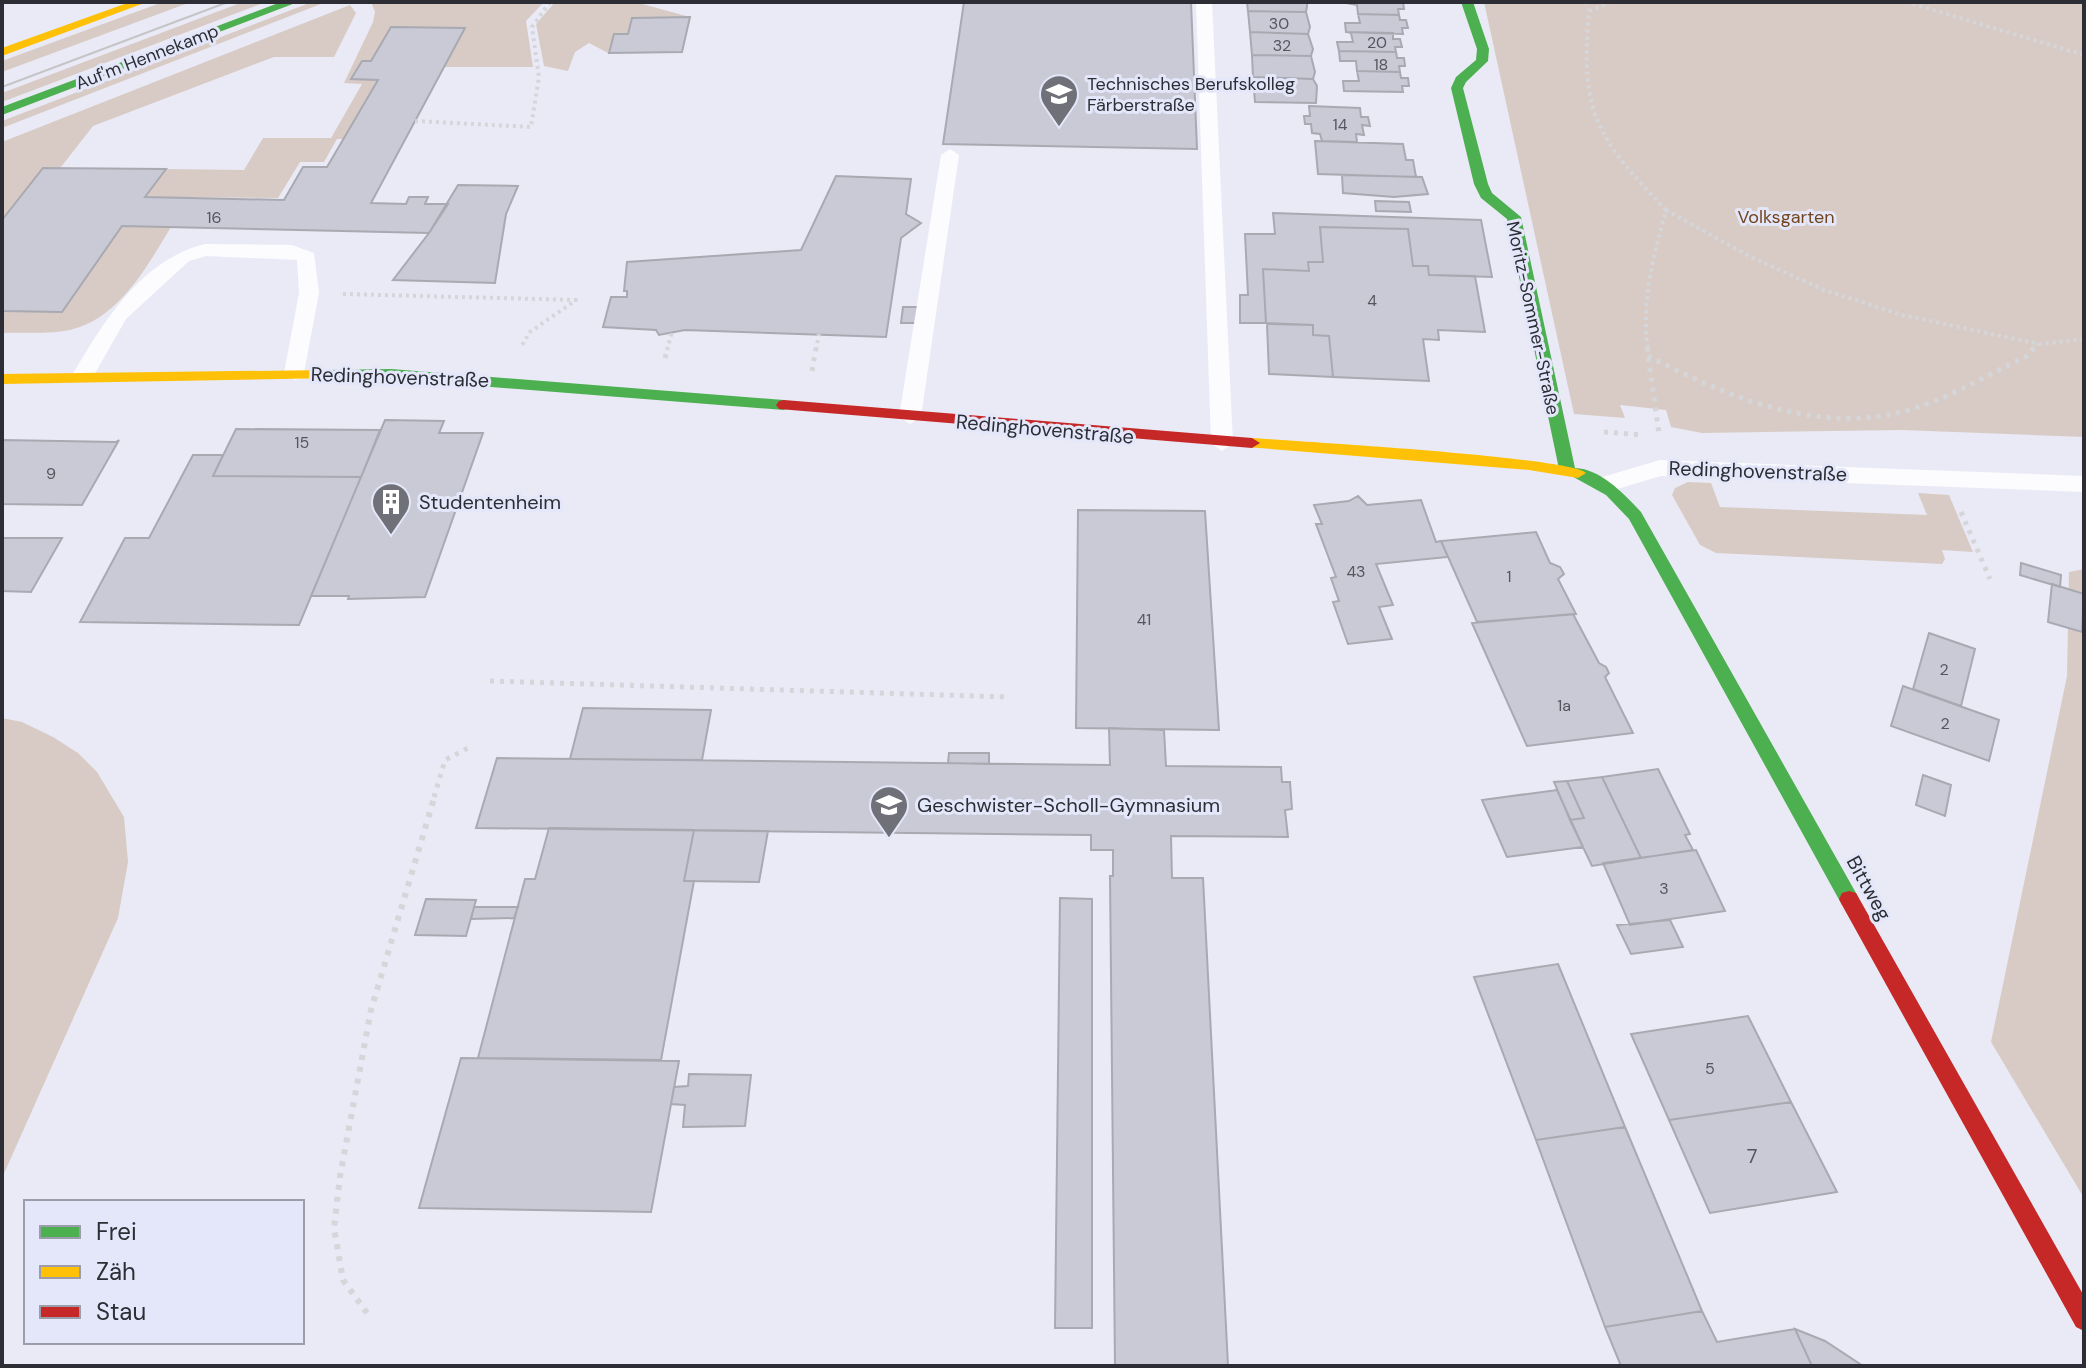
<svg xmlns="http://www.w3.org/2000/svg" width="2086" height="1368" font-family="'DM Sans',sans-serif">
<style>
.green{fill:#d8cbc5}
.building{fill:#c9cad6;stroke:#a8a9b1;stroke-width:2}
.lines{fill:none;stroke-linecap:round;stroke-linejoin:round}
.path-far2{stroke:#d5d6d9;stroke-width:4;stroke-dasharray:3 4;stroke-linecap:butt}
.path-far1{stroke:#d5d6d9;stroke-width:5;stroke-dasharray:4 6;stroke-linecap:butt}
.path{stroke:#d5d6d9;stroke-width:6;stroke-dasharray:5 7;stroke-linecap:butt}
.lane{fill:#fcfcfe;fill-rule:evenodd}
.fast{fill:#4caf50;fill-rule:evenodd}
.slow{fill:#ffc107;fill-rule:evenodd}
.jam{fill:#c62828;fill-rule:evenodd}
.tram{stroke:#c5c5c8;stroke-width:2}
.labels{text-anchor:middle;stroke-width:6;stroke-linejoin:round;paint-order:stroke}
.number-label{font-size:16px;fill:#54555d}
.far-street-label{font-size:18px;fill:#2d2e35;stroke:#e4e7fa}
.far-poi-label{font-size:18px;fill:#2d2e35;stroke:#e4e7fa;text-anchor:start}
.far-park-label{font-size:18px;fill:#73451d;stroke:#e4e7fa}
.street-label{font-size:20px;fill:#2d2e35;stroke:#e4e7fa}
.poi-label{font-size:20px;fill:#2d2e35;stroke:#e4e7fa;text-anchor:start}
.near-number-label{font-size:20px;fill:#54555d}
</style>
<rect width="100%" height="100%" fill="#e9eaf5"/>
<path class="green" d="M 163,2 L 191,2 L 2,72 L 2,61 Z
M 243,2 L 266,2 L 2,102 L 2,93 Z
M 312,2 L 326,2 L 2,128 L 2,121 Z
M 371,2 L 544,2 L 526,21 L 533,67 L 444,67 L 362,61 L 352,79 L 378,80 L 343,139 L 337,139 L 324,162 L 300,162 L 278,198 L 145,197 L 166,169 L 244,170 L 263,138 L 331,138 L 362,84 L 344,83 L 373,22 L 375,12 Z
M 555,2 L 635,2 L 690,17 L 632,18 L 628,34 L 614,34 L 608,53 L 589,43 L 575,52 L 568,71 L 544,66 L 536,24 Z
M 1484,2 L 2084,2 L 2084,437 L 1902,430 L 1702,433 L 1671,427 L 1666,410 L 1620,405 L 1625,418 L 1574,414 Z
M 350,5 L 356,13 L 334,57 L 274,57 L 93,126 L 61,167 L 43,168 L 2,220 L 2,142 Z
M 122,226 L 171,227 C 146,268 117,323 64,331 C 44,334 22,332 2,333 L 2,311 L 62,312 Z
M 1688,482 L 1711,483 L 1720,507 L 1927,515 L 1918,493 L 1949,495 L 1973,552 L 1942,550 L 1945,559 L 1942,564 L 1716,553 L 1700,545 L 1672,495 L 1675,488 Z
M 2084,569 L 2084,1198 L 1991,1042 L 2067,676 L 2069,572 Z
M 2,718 L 22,722 L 53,737 L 78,753 L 97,772 L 124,817 L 128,862 L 118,918 L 2,1178 Z"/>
<path class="building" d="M 964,2 L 1191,2 L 1197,149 L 943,144 Z
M 1247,2 L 1307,2 L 1307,6 L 1306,12 L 1248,11 Z
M 1341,2 L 1403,2 L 1404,9 L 1398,9 L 1399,15 L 1358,14 L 1357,5 Z
M 1248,11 L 1306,12 L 1310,27 L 1308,34 L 1250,32 Z
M 1358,14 L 1399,15 L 1400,20 L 1406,20 L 1408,28 L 1402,28 L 1403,34 L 1346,32 L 1345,23 L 1360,23 Z
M 690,17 L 682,52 L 609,53 L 614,34 L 628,34 L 632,18 Z
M 391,27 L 465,28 L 371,203 L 406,204 L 409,197 L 428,197 L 425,204 L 448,204 L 429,233 L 122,226 L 62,312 L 2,311 L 2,220 L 43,168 L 166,169 L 145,197 L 284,200 L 303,167 L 327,167 L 378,80 L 351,79 L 362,61 L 371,61 Z
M 1250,32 L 1308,34 L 1313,49 L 1311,56 L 1252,55 Z
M 1346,32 L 1393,33 L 1393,39 L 1400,39 L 1402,47 L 1395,47 L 1396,52 L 1339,51 L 1337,42 L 1353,42 L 1351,33 Z
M 1339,51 L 1396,52 L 1397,58 L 1404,58 L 1405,66 L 1399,66 L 1400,72 L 1357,71 L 1356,61 L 1340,61 Z
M 1252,55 L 1311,56 L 1315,72 L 1313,79 L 1253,77 Z
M 1357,71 L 1400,72 L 1401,78 L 1408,78 L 1409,86 L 1402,86 L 1403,92 L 1344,91 L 1343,81 L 1359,81 Z
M 1253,77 L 1313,79 L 1317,86 L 1316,103 L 1255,102 Z
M 1309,106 L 1360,108 L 1361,117 L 1368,117 L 1370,126 L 1362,125 L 1364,135 L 1356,134 L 1357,142 L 1322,141 L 1320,134 L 1312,133 L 1311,124 L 1305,124 L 1304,116 L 1310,116 Z
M 1315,141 L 1403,144 L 1406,160 L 1413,160 L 1416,177 L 1318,174 Z
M 1342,175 L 1422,177 L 1428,194 L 1394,197 L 1343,193 Z
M 836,176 L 911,179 L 906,214 L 921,223 L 901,238 L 886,337 L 685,330 L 659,335 L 656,330 L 603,327 L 611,297 L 627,297 L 627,291 L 624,291 L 627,262 L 801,250 Z
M 458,185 L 518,186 L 506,214 L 495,283 L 393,280 L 429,233 Z
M 1375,201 L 1409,202 L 1411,212 L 1376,211 Z
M 1273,213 L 1481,220 L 1492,277 L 1429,275 L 1428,266 L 1413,266 L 1408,229 L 1320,227 L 1323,262 L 1308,262 L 1309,271 L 1263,269 L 1266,323 L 1240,323 L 1240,295 L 1248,295 L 1245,234 L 1275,234 Z
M 1320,227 L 1408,229 L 1413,266 L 1428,266 L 1429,275 L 1475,276 L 1485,332 L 1438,330 L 1439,340 L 1423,339 L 1429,381 L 1333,377 L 1329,336 L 1313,335 L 1313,325 L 1266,323 L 1263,269 L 1309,271 L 1308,262 L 1323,262 Z
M 903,307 L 918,307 L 916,323 L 901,323 Z
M 1267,324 L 1313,325 L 1313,335 L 1329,336 L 1333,377 L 1269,374 Z
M 385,420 L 444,421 L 439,433 L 483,433 L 425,597 L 348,599 L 349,596 L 311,596 Z
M 236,429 L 380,430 L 361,477 L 213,476 Z
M 2,440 L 116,442 L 119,440 L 82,505 L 2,504 Z
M 193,455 L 223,455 L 213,476 L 361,477 L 299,625 L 80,622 L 125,538 L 149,538 Z
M 1358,496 L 1367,505 L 1421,500 L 1436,542 L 1441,541 L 1448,557 L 1376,564 L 1393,605 L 1379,607 L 1392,639 L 1348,644 L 1333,602 L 1339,601 L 1331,578 L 1336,577 L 1316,524 L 1322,524 L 1314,505 L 1349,501 Z
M 1078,510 L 1205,511 L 1219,730 L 1076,728 Z
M 1536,532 L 1550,563 L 1560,567 L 1564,574 L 1558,579 L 1576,614 L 1477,622 L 1441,541 Z
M 2,538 L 62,538 L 31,592 L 2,591 Z
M 2021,563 L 2061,575 L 2060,587 L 2020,575 Z
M 2052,584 L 2084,594 L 2082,632 L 2048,622 Z
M 1573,614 L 1599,663 L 1606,667 L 1609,673 L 1605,677 L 1633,733 L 1527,746 L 1472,623 Z
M 1929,633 L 1975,649 L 1961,706 L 1913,689 Z
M 1903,686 L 1999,720 L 1989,761 L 1891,726 Z
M 583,708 L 711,710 L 702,760 L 570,759 Z
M 1109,728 L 1164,730 L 1166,766 L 1281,767 L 1282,782 L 1290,782 L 1292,809 L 1285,810 L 1288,837 L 1171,836 L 1172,878 L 1203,878 L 1228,1366 L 1115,1366 L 1110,876 L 1113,876 L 1113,850 L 1091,850 L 1091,835 L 476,828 L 497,758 L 1110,765 Z
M 949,753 L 989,753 L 989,764 L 948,763 Z
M 1658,769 L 1690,834 L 1685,835 L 1693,850 L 1641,858 L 1602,777 Z
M 1923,775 L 1951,785 L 1945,816 L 1916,805 Z
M 1602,777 L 1641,858 L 1592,866 L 1570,820 L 1584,818 L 1567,781 Z
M 1567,781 L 1584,818 L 1570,820 L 1554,782 Z
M 1557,790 L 1583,847 L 1507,857 L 1482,800 Z
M 549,828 L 694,830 L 684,881 L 694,881 L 661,1060 L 478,1058 L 525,879 L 535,879 Z
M 694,830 L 768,831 L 759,882 L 684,881 Z
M 1696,850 L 1725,911 L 1630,925 L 1603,863 Z
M 1060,898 L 1092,899 L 1092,1328 L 1055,1328 Z
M 426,899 L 476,900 L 466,936 L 415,935 Z
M 474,907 L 518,907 L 514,918 L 471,919 Z
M 1670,920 L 1683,947 L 1631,954 L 1617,925 Z
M 1558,964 L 1625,1127 L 1536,1140 L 1474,977 Z
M 1748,1016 L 1791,1102 L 1669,1120 L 1631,1034 Z
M 461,1058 L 679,1061 L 651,1212 L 419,1208 Z
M 689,1074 L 751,1075 L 745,1126 L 683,1127 L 685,1105 L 671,1104 L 674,1087 L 688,1086 Z
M 1791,1102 L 1837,1192 L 1710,1213 L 1669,1120 Z
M 1625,1127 L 1702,1311 L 1605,1327 L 1536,1140 Z
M 1702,1311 L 1717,1342 L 1795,1329 L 1812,1366 L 1621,1366 L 1605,1327 Z
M 1795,1329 L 1825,1341 L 1863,1366 L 1812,1366 Z"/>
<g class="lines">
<path class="path-far2" d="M 1586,2 L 1589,11 C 1580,113 1596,137 1666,210 C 1653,259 1641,300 1648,350
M 1906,2 L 2084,55
M 1589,11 L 1612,2
M 415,121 L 531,127 L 539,77 L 532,27 L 550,2
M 1666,210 L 1751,257 L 1824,290 L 1902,315 L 2039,344 L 2084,339
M 343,294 L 576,300 L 530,332 L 521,347
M 667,350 L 672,332
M 816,350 L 819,334
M 2032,350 L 2038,344"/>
<path class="path-far1" d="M 1647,348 L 1659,434
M 1648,356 C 1725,396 1817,435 1905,411 C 1948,399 1987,375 2027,356 L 2034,348
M 665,358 L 668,348
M 812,371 L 816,348
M 1604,432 L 1642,435
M 1961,512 L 1990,579
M 490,681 L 1008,697
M 434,797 L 445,760 L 468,748"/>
<path class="path" d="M 367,1313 L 343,1280 L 334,1228 L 340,1176 L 371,1010 L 435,795"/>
<path class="lane" d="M 1196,2 L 1212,2 L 1233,443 L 1222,451 L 1211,443 Z
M 950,149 L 959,155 L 921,417 L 910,424 L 899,417 L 941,155 Z
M 205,244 L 292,245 L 314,253 L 319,293 L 303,378 L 295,380 L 284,373 L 299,293 L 297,260 L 206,256 L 189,261 L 126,319 L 90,382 L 74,382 L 71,377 C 103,323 140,260 205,244 Z
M 1660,460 L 2084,476 L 2084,492 L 1661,476 L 1607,492 L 1595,484 L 1599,478 Z"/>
<path class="fast" d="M 281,2 L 298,2 L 2,115 L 2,107 Z
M 1461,2 L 1473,2 L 1489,49 L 1488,61 L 1466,82 L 1463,88 L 1488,184 L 1492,193 L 1521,217 L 1575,468 C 1601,469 1624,494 1641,512 L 1856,893 L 1859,899 L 1856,905 L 1849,907 L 1842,905 L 1629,519 L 1606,495 L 1559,469 L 1507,219 L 1481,198 L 1474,184 L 1451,88 L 1456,77 L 1476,60 L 1477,49 Z
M 391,369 L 784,400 L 792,405 L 784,410 L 391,379 L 327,380 L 319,375 L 327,370 Z"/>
<path class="slow" d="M 130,2 L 147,2 L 2,56 L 2,48 Z
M 327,370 L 332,372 L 332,378 L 2,384 L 2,374 Z
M 1252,438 C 1295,441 1571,457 1586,473 L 1578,478 L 1529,470 L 1246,447 L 1244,443 Z"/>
<path class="jam" d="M 784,400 L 1252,438 L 1260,443 L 1252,448 L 779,409 L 776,405 L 779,401 Z
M 1849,891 L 1856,893 L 2084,1296 L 2084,1331 L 2076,1327 L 1842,905 L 1839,899 L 1842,893 Z"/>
<path class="tram" d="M 2,87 L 228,2"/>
</g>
<defs>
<g id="school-pin" transform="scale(2)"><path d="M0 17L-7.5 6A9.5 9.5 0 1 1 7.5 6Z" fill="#6f7078" stroke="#e4e7fa"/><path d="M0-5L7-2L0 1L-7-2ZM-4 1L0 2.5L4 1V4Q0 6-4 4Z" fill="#fff"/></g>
<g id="building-pin" transform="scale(2)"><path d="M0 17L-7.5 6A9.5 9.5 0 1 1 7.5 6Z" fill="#6f7078" stroke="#e4e7fa"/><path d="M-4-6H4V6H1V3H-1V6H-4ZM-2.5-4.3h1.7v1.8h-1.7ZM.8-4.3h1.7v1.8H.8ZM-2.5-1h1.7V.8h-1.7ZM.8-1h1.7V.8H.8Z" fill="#fff"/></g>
</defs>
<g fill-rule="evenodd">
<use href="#school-pin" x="1059" y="94"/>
<use href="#building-pin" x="391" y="502"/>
<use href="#school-pin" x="889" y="805"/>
</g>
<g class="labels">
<g class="number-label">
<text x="1279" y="29">30</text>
<text x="1377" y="48">20</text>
<text x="1282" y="51">32</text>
<text x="1381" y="70">18</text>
<text x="1340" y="130">14</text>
<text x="214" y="223">16</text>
<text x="1372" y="306">4</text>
<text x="302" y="448">15</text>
<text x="51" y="479">9</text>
<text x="1356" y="577">43</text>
<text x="1509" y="582">1</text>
<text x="1144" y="625">41</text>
<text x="1944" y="675">2</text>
<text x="1564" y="711">1a</text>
<text x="1945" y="729">2</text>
<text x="1664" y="894">3</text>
<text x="1710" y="1074">5</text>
</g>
<g class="far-street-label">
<text transform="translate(147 57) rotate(-21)" y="6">Auf'm Hennekamp</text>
<text transform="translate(1533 318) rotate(78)" y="6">Moritz-Sommer-Straße</text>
</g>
<g class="far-poi-label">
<text x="1087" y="90">Technisches Berufskolleg<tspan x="1087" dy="21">Färberstraße</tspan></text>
</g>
<g class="far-park-label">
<text x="1786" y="223">Volksgarten</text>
</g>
<g class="street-label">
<text transform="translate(400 377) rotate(2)" y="7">Redinghovenstraße</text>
<text transform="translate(1045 429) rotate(5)" y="7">Redinghovenstraße</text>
<text transform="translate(1758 471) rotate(2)" y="7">Redinghovenstraße</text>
<text transform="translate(1869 888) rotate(61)" y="7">Bittweg</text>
</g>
<g class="poi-label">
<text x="419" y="509">Studentenheim</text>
<text x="917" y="812">Geschwister-Scholl-Gymnasium</text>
</g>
<g class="near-number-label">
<text x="1752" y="1163">7</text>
</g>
</g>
<rect width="2086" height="1368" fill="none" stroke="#2d2e35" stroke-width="8"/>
<rect x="24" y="1200" width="280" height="144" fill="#e4e7fa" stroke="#9b9dab" stroke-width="2"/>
<rect x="40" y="1226" width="40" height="12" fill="#4caf50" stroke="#9b9dab" stroke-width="2"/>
<text x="96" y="1240" font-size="24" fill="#2d2e35">Frei</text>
<rect x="40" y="1266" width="40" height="12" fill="#ffc107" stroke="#9b9dab" stroke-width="2"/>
<text x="96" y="1280" font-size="24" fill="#2d2e35">Zäh</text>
<rect x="40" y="1306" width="40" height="12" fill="#c62828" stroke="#9b9dab" stroke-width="2"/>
<text x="96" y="1320" font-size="24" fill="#2d2e35">Stau</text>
</svg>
